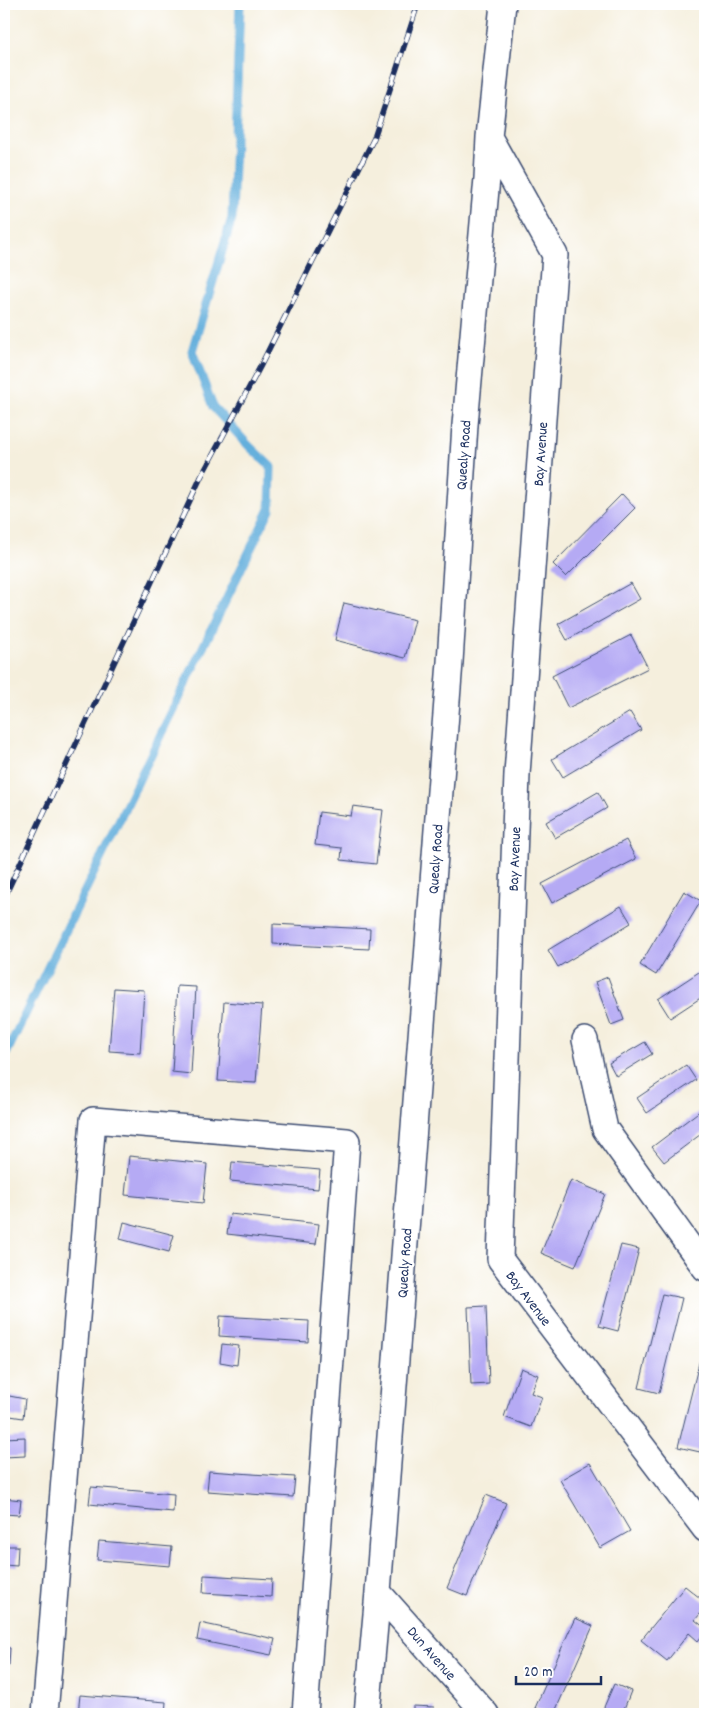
<svg xmlns="http://www.w3.org/2000/svg" width="709" height="1718" font-family="Dekko,sans-serif">
<style>
.lines{fill:none;stroke-linecap:round;stroke-linejoin:round}
.stream{stroke:#63afdc;stroke-width:9}
.building{fill:#b5aaf4}
.street-casing{stroke:#3c4c71;stroke-width:28}
.street{stroke:#fff;stroke-width:25}
.rail-casing{stroke:#1b2f5e;stroke-width:5.5}
.rail{stroke:#fff;stroke-width:4;stroke-dasharray:11;stroke-linecap:butt}
.labels{text-anchor:middle;stroke-width:4.5;stroke-linejoin:round;paint-order:stroke}
.street-label{font-size:15px;fill:#1b2f5e;stroke:#fff}
</style>
<rect width="100%" height="100%" fill="#fff"/>
<filter id="ink" filterUnits="userSpaceOnUse"><feTurbulence type="fractalNoise" baseFrequency=".02" numOctaves="2"/><feDisplacementMap in="SourceGraphic" scale="10" xChannelSelector="R" yChannelSelector="G"/><feConvolveMatrix kernelMatrix="1 2 1 2 8 2 1 2 1" color-interpolation-filters="sRGB"/></filter>
<filter id="wash" filterUnits="userSpaceOnUse"><feTurbulence type="fractalNoise" baseFrequency=".0096" numOctaves="4" result="noise"/><feDisplacementMap in="SourceGraphic" scale="20" xChannelSelector="R" yChannelSelector="G"/><feGaussianBlur stdDeviation="1.12" result="paint"/><feColorMatrix in="noise" values="0 0 0 0 0 0 0 0 0 0 0 0 0 0 0 0 0 1.4 0 .05"/><feComposite in="paint" operator="in"/></filter>
<g filter="url(#wash)">
<rect width="100%" height="100%" fill="#f5efdd"/>
<g class="lines">
<path class="stream" d="M 4,1058 L 270,509 L 271,467 L 249,446 L 213,407 L 192,351 L 232,218 L 240,4"/>
</g>
<g id="blocks">
<path class="building" d="M 622,494 L 635,508 L 566,577 L 553,564 Z
M 631,583 L 640,599 L 567,640 L 558,624 Z
M 344,603 L 415,620 L 405,658 L 335,640 Z
M 631,635 L 648,668 L 568,708 L 552,676 Z
M 630,712 L 641,730 L 563,777 L 552,759 Z
M 598,792 L 607,808 L 555,838 L 546,822 Z
M 353,806 L 383,810 L 376,864 L 341,860 L 342,848 L 315,845 L 319,812 L 351,816 Z
M 626,840 L 636,859 L 552,903 L 542,884 Z
M 684,891 L 701,901 L 656,975 L 640,965 Z
M 621,906 L 631,923 L 558,967 L 548,950 Z
M 273,924 L 370,929 L 369,949 L 273,944 Z
M 705,968 L 705,995 L 670,1018 L 658,999 Z
M 608,977 L 624,1020 L 611,1025 L 595,982 Z
M 177,986 L 196,987 L 191,1074 L 172,1072 Z
M 114,988 L 144,990 L 140,1053 L 109,1051 Z
M 224,1002 L 262,1005 L 256,1083 L 218,1081 Z
M 645,1042 L 652,1054 L 616,1076 L 609,1063 Z
M 686,1065 L 696,1080 L 647,1113 L 637,1098 Z
M 705,1107 L 705,1131 L 664,1162 L 652,1147 Z
M 129,1156 L 207,1164 L 203,1203 L 125,1195 Z
M 232,1162 L 320,1170 L 318,1189 L 230,1181 Z
M 571,1180 L 605,1194 L 575,1267 L 541,1253 Z
M 230,1214 L 319,1224 L 316,1244 L 227,1234 Z
M 124,1222 L 174,1235 L 169,1252 L 120,1239 Z
M 621,1245 L 639,1249 L 618,1331 L 599,1326 Z
M 662,1294 L 682,1298 L 659,1393 L 639,1388 Z
M 486,1306 L 489,1384 L 471,1385 L 468,1307 Z
M 220,1316 L 309,1321 L 308,1342 L 219,1336 Z
M 222,1344 L 239,1346 L 237,1365 L 220,1362 Z
M 702,1351 L 705,1352 L 705,1432 L 700,1452 L 678,1447 Z
M 521,1368 L 538,1375 L 531,1393 L 542,1397 L 531,1427 L 504,1417 Z
M 4,1395 L 25,1399 L 23,1418 L 4,1415 Z
M 25,1437 L 25,1456 L 4,1457 L 4,1438 Z
M 590,1463 L 630,1531 L 600,1548 L 560,1480 Z
M 209,1471 L 295,1477 L 293,1497 L 207,1491 Z
M 91,1487 L 174,1494 L 173,1512 L 89,1504 Z
M 486,1495 L 506,1503 L 467,1596 L 447,1588 Z
M 4,1498 L 21,1500 L 19,1515 L 4,1514 Z
M 99,1541 L 172,1547 L 170,1566 L 97,1560 Z
M 4,1546 L 18,1546 L 17,1566 L 4,1565 Z
M 204,1575 L 272,1579 L 271,1597 L 203,1593 Z
M 685,1586 L 705,1602 L 705,1608 L 695,1620 L 705,1628 L 705,1632 L 698,1641 L 689,1633 L 667,1661 L 641,1640 Z
M 575,1618 L 593,1626 L 554,1714 L 550,1714 L 535,1708 Z
M 200,1623 L 275,1639 L 271,1655 L 197,1640 Z
M 4,1647 L 10,1648 L 9,1665 L 4,1665 Z
M 614,1684 L 631,1691 L 622,1714 L 601,1714 Z
M 80,1695 L 166,1702 L 165,1714 L 78,1714 Z
M 413,1706 L 434,1707 L 434,1714 L 413,1714 Z"/>
</g>
</g>
<g filter="url(#ink)">
<use href="#blocks" fill-opacity="0" stroke="#3c4c71" stroke-width="1"/>
<g class="lines">
<g class="street-casing">
<path id="street" d="M 489,137 L 555,255 L 517,774 L 500,1259 L 705,1529
M 585,1040 L 605,1129 L 705,1268
M 378,1592 L 486,1714
M 45,1714 L 93,1120 L 347,1141 L 305,1714
M 367,1714 L 378,1592 L 450,662 L 465,425 L 487,178 L 489,137 L 503,4"/>
</g>
<use href="#street" class="street"/>
<g class="rail-casing">
<path id="rail" d="M 4,898 L 201,477 L 260,367 L 374,138 L 418,4"/>
</g>
<use href="#rail" class="rail"/>
</g>
</g>
<g class="labels">
<g class="street-label">
<text transform="translate(540 454) rotate(-86)" y="5">Bay Avenue</text>
<text transform="translate(463 455) rotate(-86)" y="5">Quealy Road</text>
<text transform="translate(435 859) rotate(-86)" y="5">Quealy Road</text>
<text transform="translate(514 859) rotate(-88)" y="5">Bay Avenue</text>
<text transform="translate(404 1263) rotate(-86)" y="5">Quealy Road</text>
<text transform="translate(529 1298) rotate(53)" y="5">Bay Avenue</text>
<text transform="translate(432 1653) rotate(49)" y="5">Dun Avenue</text>
</g>
</g>
<rect width="709" height="1718" fill="none" stroke="#fff" stroke-width="20"/>
<path d="M516 1676v8h85v-8" fill="none" stroke="#1b2f5e" stroke-width="2.5"/>
<text x="524" y="1676" font-size="15" fill="#1b2f5e" stroke="#ffffff" stroke-width="4" paint-order="stroke">20 m</text>
</svg>
